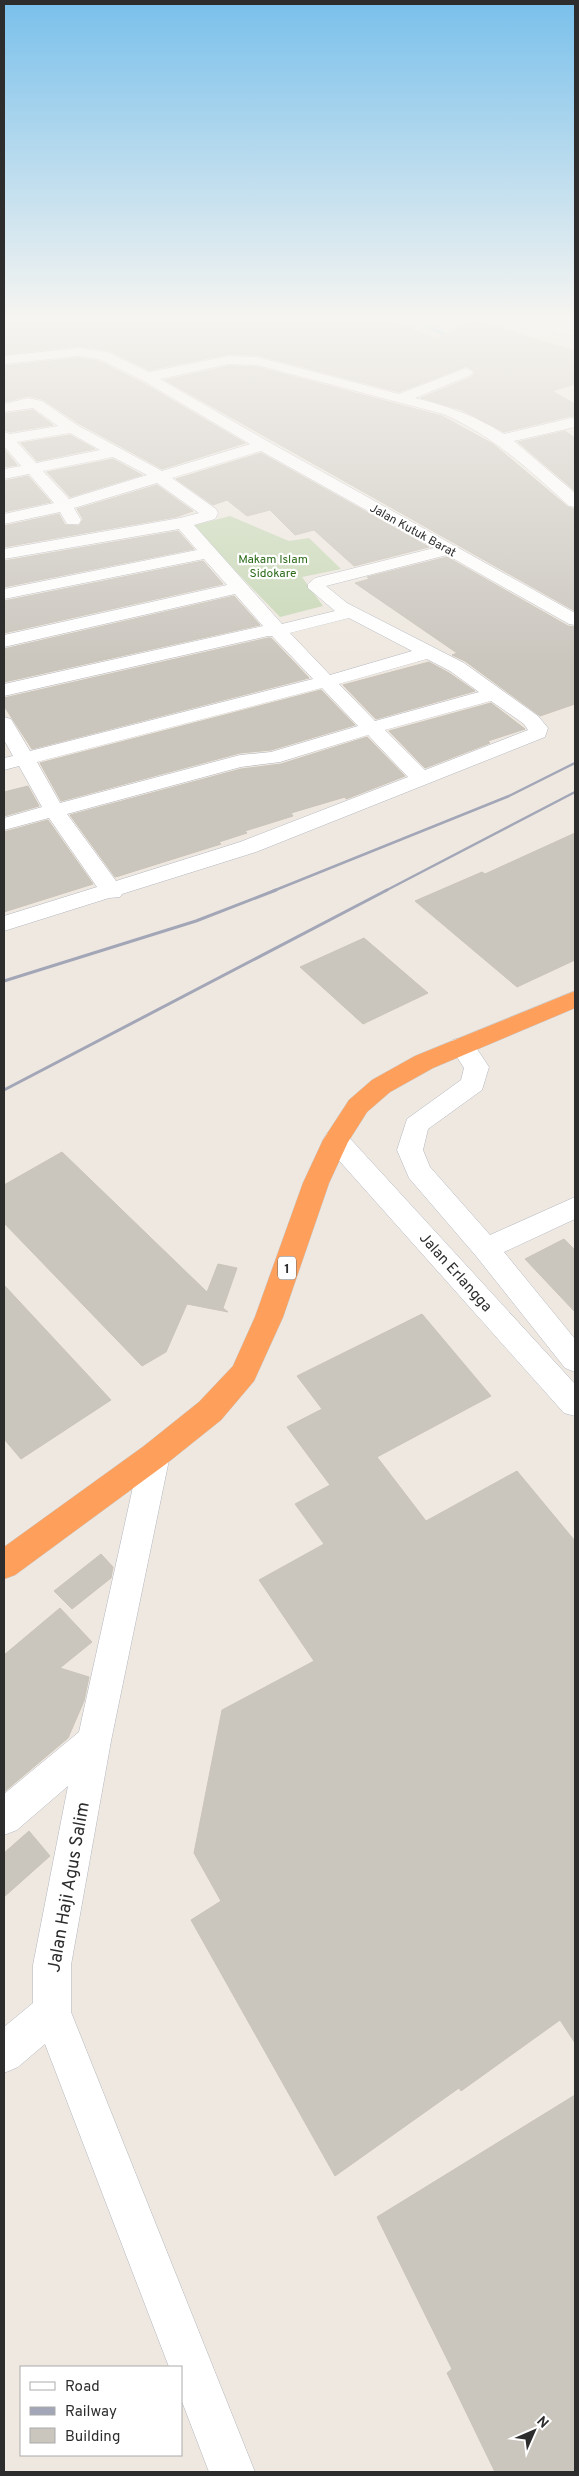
<svg xmlns="http://www.w3.org/2000/svg" width="579" height="2476" font-family="Overpass,sans-serif">
<style>
.cemetery{fill:#c8d8b7}
.lines{fill:none;stroke-linecap:round;stroke-linejoin:round}
.stream{stroke:#74d1ef;stroke-width:4.5}
.building{fill:#cac6be;stroke:#cac4b9}
.minor-casing{stroke:#b3b6c0;stroke-width:1}
.highway-casing{stroke:#c8c8c8;stroke-width:1}
.minor{fill:#fff;fill-rule:evenodd}
.highway{fill:#fe9f5b;fill-rule:evenodd}
.rail-far1{stroke:#a2a6b7;stroke-width:2.5}
.rail{stroke:#a2a6b7;stroke-width:3}
.labels{text-anchor:middle;stroke-width:4.5;stroke-linejoin:round;paint-order:stroke}
.far-street-label{font-size:12px;fill:#2d2d2d;stroke:#fff}
.far-park-label{font-size:12px;fill:#2d6c1b;stroke:#fff}
.shield{fill:#fff;stroke:#6c6c6c;stroke-width:1}
.shield-label{font-size:14px;font-weight:bold;fill:#2d2d2d}
.street-label{font-size:15px;fill:#2d2d2d;stroke:#fff}
.near-street-label{font-size:18px;fill:#2d2d2d;stroke:#fff}
</style>
<rect width="100%" height="100%" fill="#eee8e0"/>
<path class="cemetery" d="M 230,516 L 289,541 L 309,538 L 341,569 L 302,577 L 323,606 L 280,617 L 192,526 Z"/>
<g class="lines">
<path class="stream" d="M 409,317 L 454,339"/>
</g>
<path class="building" d="M 4,317 L 380,317 L 437,338 L 475,320 L 575,351 L 575,384 L 552,391 L 575,404 L 575,417 L 571,416 L 504,432 L 462,410 L 421,398 L 472,377 L 475,372 L 467,366 L 399,392 L 257,355 L 229,354 L 149,370 L 108,350 L 78,346 L 4,354 L 4,328 L 15,325 Z
M 78,358 L 98,361 L 141,382 L 245,443 L 162,469 L 78,423 L 42,399 L 28,396 L 4,402 L 4,366 Z
M 229,366 L 257,367 L 442,416 L 493,444 L 568,507 L 575,509 L 575,611 L 165,380 Z
M 33,410 L 53,425 L 10,432 L 4,430 L 4,414 Z
M 565,431 L 575,438 L 575,491 L 518,442 Z
M 70,435 L 95,449 L 37,461 L 21,443 Z
M 4,449 L 17,465 L 4,467 Z
M 261,453 L 429,547 L 354,566 L 314,530 L 295,535 L 270,510 L 247,516 L 227,500 L 213,505 L 176,479 Z
M 113,459 L 142,475 L 70,497 L 47,472 Z
M 28,476 L 51,502 L 4,512 L 4,481 Z
M 157,485 L 193,511 L 176,517 L 4,547 L 4,526 L 59,514 L 65,525 L 79,526 L 83,519 L 77,509 Z
M 178,531 L 194,549 L 4,587 L 4,561 Z
M 447,557 L 568,626 L 575,627 L 575,704 L 540,716 L 465,661 L 452,655 L 457,653 L 355,583 L 369,579 L 367,577 Z
M 203,561 L 223,584 L 4,633 L 4,601 Z
M 234,596 L 260,625 L 4,682 L 4,649 Z
M 268,638 L 271,638 L 309,678 L 32,749 L 4,706 L 4,698 Z
M 429,662 L 449,673 L 475,691 L 376,719 L 343,685 Z
M 321,690 L 355,725 L 271,750 L 240,753 L 61,801 L 40,763 Z
M 491,703 L 525,729 L 488,741 L 490,743 L 425,768 L 389,731 Z
M 367,737 L 405,776 L 346,799 L 345,797 L 291,813 L 293,816 L 245,831 L 247,833 L 219,842 L 221,844 L 119,876 L 115,877 L 70,815 L 241,769 L 281,764 Z
M 28,786 L 39,806 L 4,816 L 4,792 Z
M 48,820 L 93,884 L 4,912 L 4,832 Z
M 575,833 L 575,960 L 517,987 L 415,901 L 482,872 L 485,874 Z
M 364,938 L 428,993 L 363,1024 L 300,967 Z
M 62,1152 L 207,1292 L 218,1264 L 237,1268 L 223,1308 L 228,1312 L 187,1304 L 166,1352 L 142,1366 L 4,1223 L 4,1185 Z
M 564,1239 L 575,1250 L 575,1312 L 525,1259 Z
M 4,1285 L 111,1400 L 21,1459 L 4,1439 Z
M 422,1314 L 491,1396 L 377,1457 L 426,1521 L 517,1471 L 575,1541 L 575,2043 L 560,2020 L 461,2091 L 459,2088 L 335,2176 L 191,1920 L 221,1901 L 194,1853 L 222,1710 L 314,1661 L 259,1580 L 324,1544 L 295,1504 L 330,1485 L 287,1427 L 322,1409 L 297,1376 Z
M 101,1554 L 113,1567 L 111,1578 L 72,1609 L 54,1591 Z
M 60,1608 L 92,1642 L 60,1668 L 89,1677 L 84,1701 L 68,1738 L 4,1792 L 4,1655 Z
M 29,1831 L 50,1856 L 4,1897 L 4,1853 Z
M 575,2095 L 575,2472 L 495,2472 L 447,2373 L 452,2369 L 377,2217 Z"/>
<g class="lines">
<g class="minor-casing">
<path id="minor" d="M 525,317 L 543,317 L 559,324 L 575,321 L 575,329 L 557,333 Z
M 78,348 L 107,352 L 149,372 L 229,356 L 257,357 L 399,394 L 466,368 L 473,372 L 471,375 L 415,398 C 448,406 476,416 504,434 L 571,418 L 575,419 L 575,427 L 514,441 L 575,493 L 575,507 L 569,506 C 530,470 492,435 443,414 L 257,365 L 229,364 L 160,379 L 269,442 L 575,613 L 575,625 L 569,624 L 447,555 L 326,586 L 347,603 L 464,663 L 538,716 L 548,728 L 545,737 L 256,852 L 122,894 L 120,897 L 109,898 L 4,931 L 4,916 L 97,887 L 49,818 L 4,830 L 4,818 L 42,807 L 19,766 L 4,770 L 4,758 L 13,756 L 4,740 L 4,717 L 11,719 L 30,751 L 313,679 L 272,636 L 268,636 L 4,696 L 4,684 L 263,626 L 235,594 L 4,647 L 4,635 L 227,585 L 204,559 L 4,599 L 4,589 L 197,550 L 179,529 L 4,559 L 4,549 L 180,518 L 199,513 L 157,483 L 74,508 L 81,520 L 79,524 L 67,524 L 60,512 L 4,524 L 4,514 L 54,503 L 29,474 L 4,479 L 4,469 L 21,466 L 4,446 L 4,432 L 10,434 L 58,426 L 33,408 L 4,412 L 4,404 L 28,398 L 42,401 L 77,425 L 162,471 L 250,444 L 142,380 L 99,359 L 78,356 L 4,364 L 4,356 ZM 70,433 L 100,450 L 36,463 L 17,442 ZM 261,451 L 434,548 L 315,578 L 308,584 L 308,588 L 335,611 L 282,624 L 194,525 L 215,519 L 218,513 L 216,509 L 172,478 ZM 113,457 L 147,475 L 69,499 L 43,471 ZM 349,618 L 412,651 L 330,675 L 290,633 ZM 427,659 L 450,671 L 479,692 L 375,721 L 339,684 ZM 322,688 L 358,726 L 271,752 L 240,755 L 60,803 L 37,762 ZM 491,701 L 524,724 L 528,730 L 425,770 L 385,730 ZM 368,735 L 408,777 L 240,842 L 116,881 L 67,814 L 241,767 L 280,762 Z
M 462,1038 L 471,1040 L 489,1067 L 482,1090 L 428,1129 L 423,1150 L 430,1167 L 490,1235 L 575,1197 L 575,1219 L 504,1252 L 575,1339 L 575,1372 L 565,1368 L 476,1256 L 409,1178 L 397,1150 L 407,1119 L 461,1080 L 464,1068 L 450,1046 L 453,1040 Z
M 336,1131 L 345,1133 L 575,1384 L 575,1416 L 564,1413 L 327,1147 L 323,1140 L 327,1133 Z
M 155,1442 L 166,1446 L 170,1455 L 111,1741 L 71,1965 L 71,2012 L 255,2472 L 209,2472 L 181,2399 L 181,2367 L 169,2367 L 45,2044 L 18,2067 L 4,2073 L 4,2027 L 33,2003 L 33,1965 L 68,1786 L 17,1830 L 4,1835 L 4,1794 L 79,1732 L 140,1455 L 144,1446 Z"/>
</g>
<g class="highway-casing">
<path id="highway" d="M 575,991 L 575,1008 L 433,1068 L 390,1092 L 367,1112 L 348,1142 L 329,1183 L 283,1317 L 254,1381 L 221,1420 L 166,1464 L 15,1575 L 4,1579 L 4,1547 L 144,1446 L 199,1402 L 233,1366 L 255,1317 L 303,1183 L 323,1140 L 349,1100 L 372,1080 L 415,1056 Z"/>
</g>
<use href="#minor" class="minor"/>
<use href="#highway" class="highway"/>
<path class="rail-far1" d="M 273,891 L 509,796 L 575,763
M 385,891 L 575,792"/>
<path class="rail" d="M 4,981 L 196,921 L 276,890
M 4,1090 L 387,890"/>
</g>
<linearGradient id="sky" x2="0" y2="1"><stop stop-color="#79c0eb"/><stop offset="0.48" stop-color="#f7f5f1"/><stop offset="1" stop-color="#f7f5f1" stop-opacity="0"/></linearGradient>
<rect width="579" height="664" fill="url(#sky)"/>
<g class="labels">
<g class="far-street-label">
<text transform="translate(413 530) rotate(29)" y="4">Jalan Kutuk Barat</text>
</g>
<g class="far-park-label">
<text x="273" y="563">Makam Islam<tspan x="273" dy="14">Sidokare</tspan></text>
</g>
<rect class="shield" x="278" y="1256.5" width="18" height="23" rx="4"/>
<g class="shield-label">
<text x="287" y="1273">1</text>
</g>
<g class="street-label">
<text transform="translate(456 1272) rotate(48)" y="5">Jalan Erlangga</text>
</g>
<g class="near-street-label">
<text transform="translate(68 1887) rotate(-80)" y="6">Jalan Haji Agus Salim</text>
</g>
</g>
<rect width="579" height="2476" fill="none" stroke="#2d2d2d" stroke-width="10"/>
<rect x="20" y="2366" width="162" height="90" fill="#ffffff" stroke="#ababab"/>
<rect x="30" y="2382" width="25" height="8" fill="#ffffff" stroke="#ababab"/>
<text x="65" y="2391" font-size="15" fill="#2d2d2d">Road</text>
<rect x="30" y="2407" width="25" height="8" fill="#a2a6b7" stroke="#ababab"/>
<text x="65" y="2416" font-size="15" fill="#2d2d2d">Railway</text>
<rect x="30" y="2428" width="25" height="15" fill="#cac6be" stroke="#ababab"/>
<text x="65" y="2441" font-size="15" fill="#2d2d2d">Building</text>
<g transform="translate(534 2431) rotate(45)" stroke="#ffffff" stroke-width="4" paint-order="stroke">
<path d="M0-4L9 19L0 12L-9 19Z" fill="#2d2d2d"/>
<text y="-8" font-size="14" font-weight="bold" text-anchor="middle" fill="#2d2d2d">N</text>
</g>
</svg>
